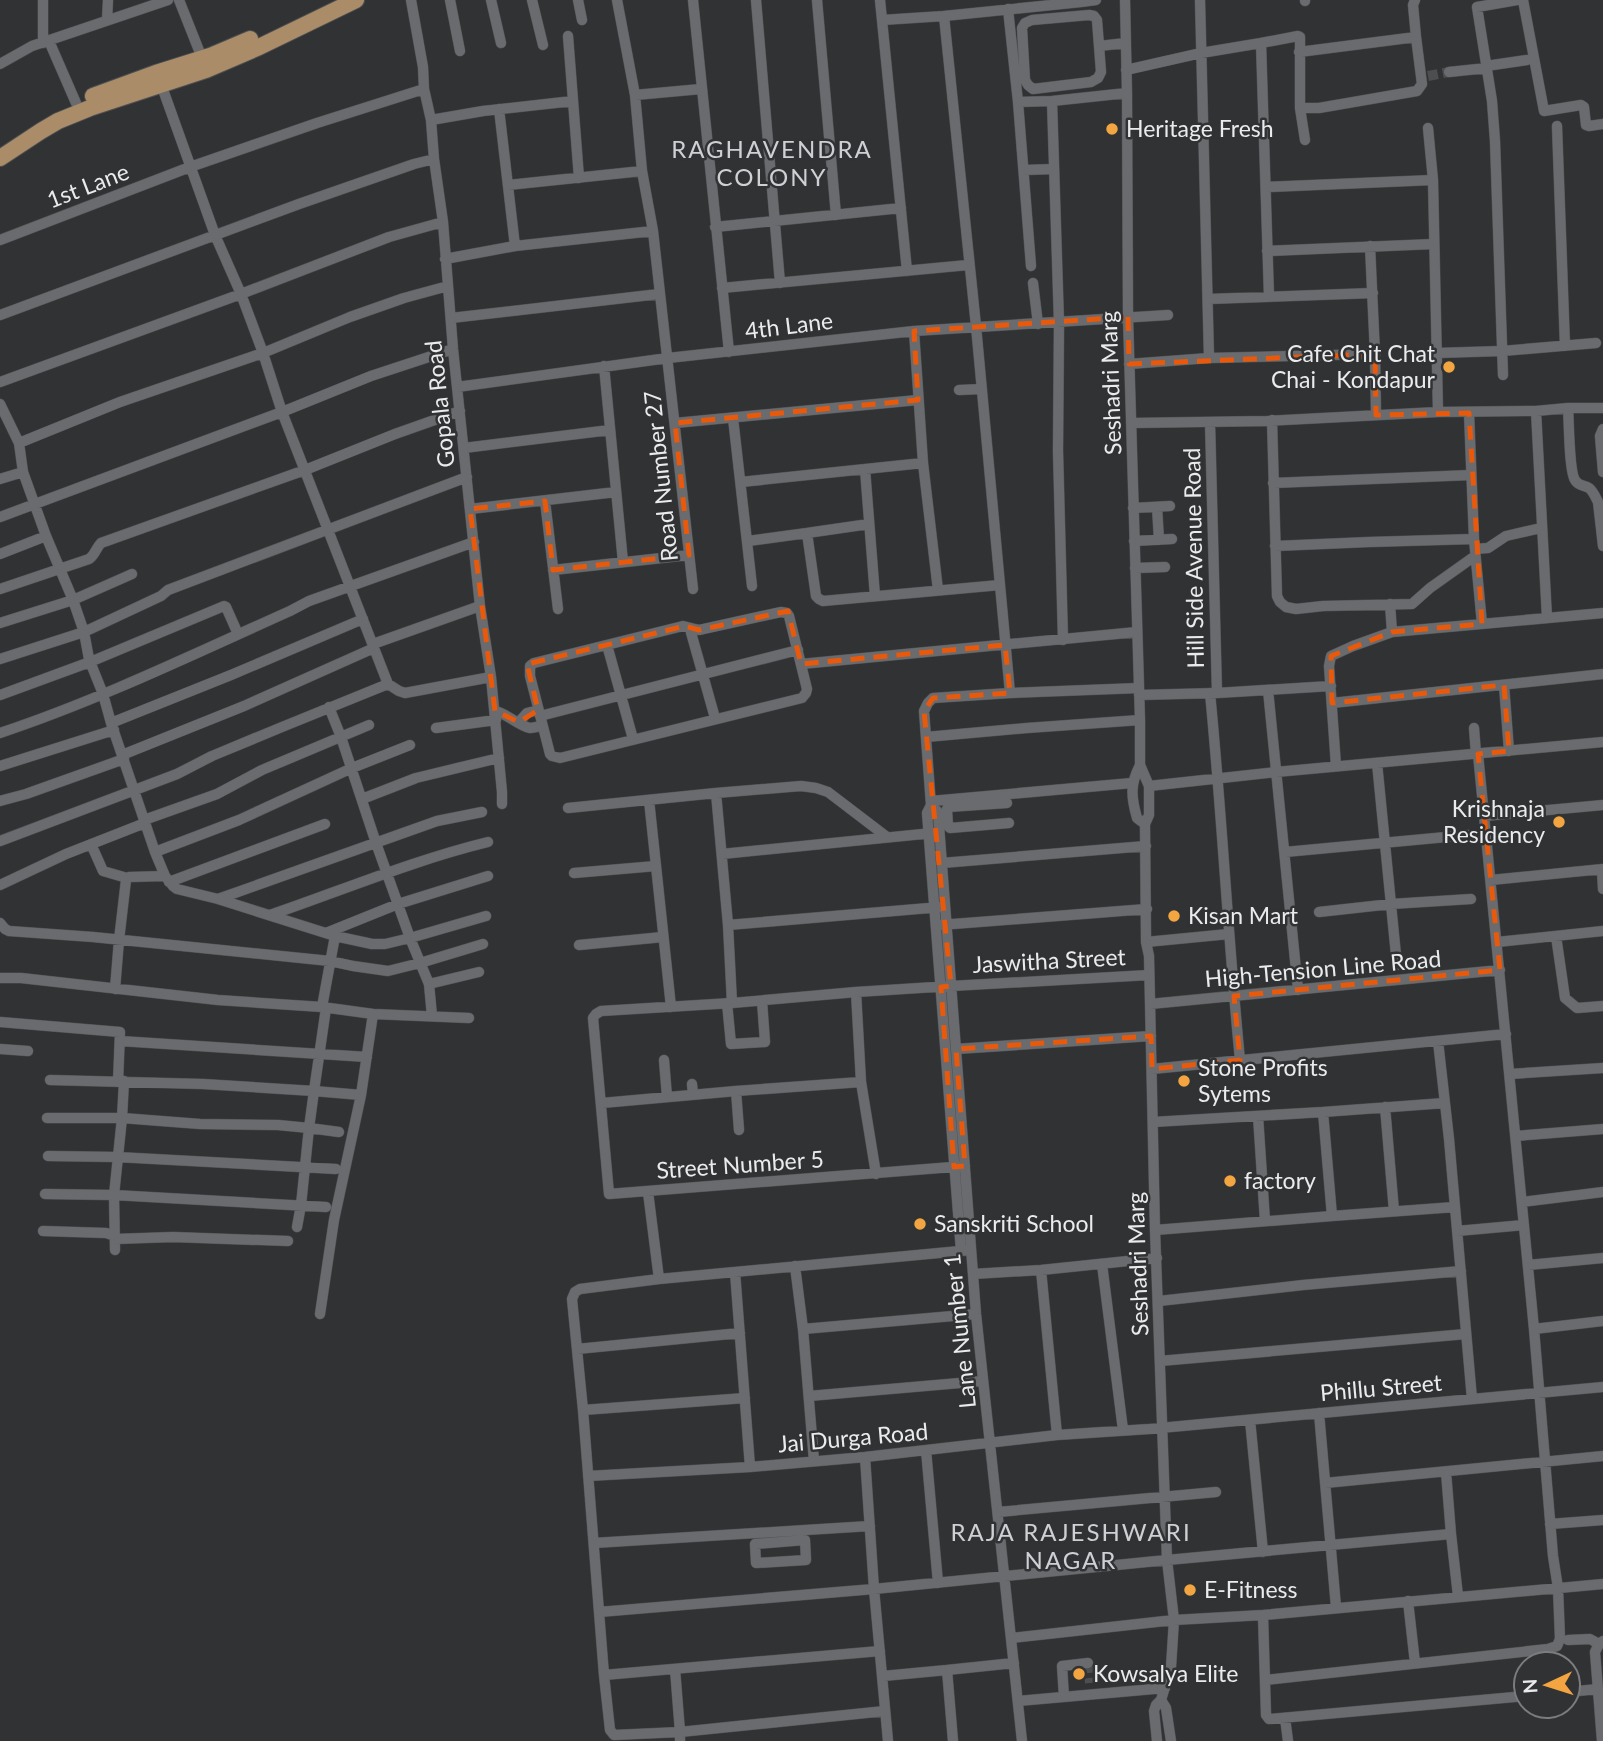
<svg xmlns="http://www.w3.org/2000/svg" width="1603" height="1741" font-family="Lato,sans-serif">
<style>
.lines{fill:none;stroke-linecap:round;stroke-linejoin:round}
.minor-tunnel{stroke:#4c4e50;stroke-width:10;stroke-dasharray:10 5;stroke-linecap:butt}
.minor-casing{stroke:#4f5052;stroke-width:11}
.primary-casing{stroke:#4f5052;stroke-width:18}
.minor{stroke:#696b6e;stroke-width:10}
.primary{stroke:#aa8c69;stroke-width:16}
.marked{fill:none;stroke:#e8590c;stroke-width:5;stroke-dasharray:14 9;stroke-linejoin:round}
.poi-dot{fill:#f2a541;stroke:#303234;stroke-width:2.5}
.labels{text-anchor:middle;stroke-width:5;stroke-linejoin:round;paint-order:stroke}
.poi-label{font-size:23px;fill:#eaebed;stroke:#303234;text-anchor:start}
.street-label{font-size:23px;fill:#eaebed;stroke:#303234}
.neighbourhood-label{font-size:24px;letter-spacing:2px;fill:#ced0d4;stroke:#303234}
</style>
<rect width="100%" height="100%" fill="#303234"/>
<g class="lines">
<path class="minor-tunnel" d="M 1428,76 L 1449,72
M 1088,1663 L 1090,1683"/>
<g class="minor-casing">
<path id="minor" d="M 179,0 L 202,58
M 411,0 L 423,67 L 424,89 L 431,120 L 434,159 L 443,222 L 453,349 L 480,606 L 491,677 L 502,792 L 502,804
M 450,0 L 460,51
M 491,0 L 501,43
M 532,0 L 543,45
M 578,0 L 582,20
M 617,0 L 635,95 L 642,171 L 653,231 L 693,589
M 693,0 L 729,352
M 756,0 L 780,283
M 817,0 L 836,215
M 880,0 L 882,20 L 944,16 L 1081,2 L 1079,0
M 1125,0 L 1127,93 L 1128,317 L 1140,720 L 1140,765 L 1149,786 L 1149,815 L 1145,824 L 1146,942 L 1149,956 L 1155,1230 L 1167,1560 L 1174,1620 L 1171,1667 L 1161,1700 L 1156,1705 L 1154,1711 L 1157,1741
M 1200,0 L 1209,358
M 1305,0 L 1305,1
M 1415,0 L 1413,5 L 1416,37
M 1523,0 L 1544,111 L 1581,105 L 1584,107 L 1586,125 L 1589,126 L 1603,124
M 1081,2 L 1096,0
M 1008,9 L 1018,102 L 1031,266
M 1089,15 L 1094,16 L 1097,20 L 1101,72 L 1098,78 L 1091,82 L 1033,89 L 1028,85 L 1025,80 L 1022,28 L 1025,23 L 1032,20 Z
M 944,16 L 976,326 L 1010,693
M 107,20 L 108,0
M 882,20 L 907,271
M 568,36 L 579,178
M 49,41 L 76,103
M 43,43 L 43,0
M 1261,43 L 1298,36 L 1300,37 L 1300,108 L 1305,140
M 1099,46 L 1126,43
M 1299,52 L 1416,37 L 1422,84 L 1417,91 L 1319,108 L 1300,108
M 0,64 L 32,46 L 168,0
M 1486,66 L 1527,60
M 1126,70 L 1201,53 L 1261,43 L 1269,297
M 1449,72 L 1487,68
M 161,84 L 215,235 L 241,294 L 263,353 L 282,412 L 388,684
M 635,95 L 701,89
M 1052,101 L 1059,323 L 1058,451 L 1063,640
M 1018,102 L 1052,101 L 1127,93
M 499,109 L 515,246
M 431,120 L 483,111 L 573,101
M 1557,126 L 1565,346
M 1024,170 L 1054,169
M 508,185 L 642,171
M 1267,187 L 1433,180
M 715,227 L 901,208
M 0,240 L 190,167 L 317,123 L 424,89
M 1370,246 L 1375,354 L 1376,415
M 1267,251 L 1434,244
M 445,259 L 515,246 L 653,231
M 1033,283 L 1038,324
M 722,288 L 968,265
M 1208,299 L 1373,293
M 0,315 L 299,204 L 414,164 L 434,159
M 451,318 L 659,294
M 914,331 L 923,463 L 938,590
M 1437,353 L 1502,351 L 1596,343
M 1129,364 L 1209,358 L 1375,354
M 604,366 L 623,562
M 1503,375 L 1495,141 L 1492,101 L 1477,7 L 1517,0
M 0,382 L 241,294 L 389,237 L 443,222
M 457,387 L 668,358 L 914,331 L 1168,315
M 959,390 L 982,389
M 0,404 L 19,443 L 23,472 L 46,536 L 73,600 L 84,632 L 89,659 L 103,694 L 111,723 L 155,852 L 165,876 L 173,886 L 177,889 L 218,899 L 335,936 L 372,944 L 385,944 L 410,938 L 486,916
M 1568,408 C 1569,421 1569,471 1575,480 C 1578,486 1584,485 1589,488 C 1593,491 1596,498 1598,502 L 1603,546
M 1536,411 L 1547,618
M 1438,412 L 1536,411 L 1568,408 L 1603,408
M 1469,413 L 1474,539 L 1482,624
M 733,418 L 752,586
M 1272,420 L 1277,596 L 1280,602 L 1286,607 L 1296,609 L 1323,606 L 1412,604 L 1430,588 L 1475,556
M 1210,422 L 1217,693
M 675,423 L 918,400
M 1131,423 L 1267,421 L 1438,412 L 1433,180 L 1428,128
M 1603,429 L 1600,436 L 1603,472
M 19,443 L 120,402 L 263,353 L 350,317 L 404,298 L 448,286
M 464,448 L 610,430
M 865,469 L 875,596
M 0,479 L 23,472
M 741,482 L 923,463
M 1273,483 L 1471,475
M 545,501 L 558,609
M 1157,507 L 1159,540
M 1133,508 L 1170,506
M 470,509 L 616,492
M 0,517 L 282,412 L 371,376 L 453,349
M 807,533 L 869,524
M 748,541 L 807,533 L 816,596 L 819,599 L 823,601 L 1000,585
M 1134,541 L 1172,539
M 1275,546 L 1369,542 L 1474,539
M 1475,549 L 1488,548 L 1506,536 L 1541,528
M 0,554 L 46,536
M 1135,568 L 1165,567
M 553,570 L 689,555
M 0,589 L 89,559 C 95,555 96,548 101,543 L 305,470 L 395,434 L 460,411
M 781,612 L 787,613 L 789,616 L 807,689 L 806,693 L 802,698 L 560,758 L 552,756 L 550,754 L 530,676 L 530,666 L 534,663 L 683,626 L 699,630 Z
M 0,623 L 73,600 L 132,574
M 690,629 L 715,718
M 1392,632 L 1603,613
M 373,644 L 480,606
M 607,645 L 633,739
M 0,659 L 84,632 L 161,596 L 168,590 L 467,477
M 801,664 L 1137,632
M 1504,685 L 1509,751
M 1268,690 L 1298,990
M 1210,693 C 1222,815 1228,938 1240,1060
M 0,695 L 90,662 L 224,606 L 226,607 L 238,634
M 1139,695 L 1217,693 L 1331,686
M 1332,703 L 1603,674
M 329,707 L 341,737 L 376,843 L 410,938 L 429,984 L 432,1016
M 495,711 C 506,713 519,726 530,728 C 532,728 540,726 542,726
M 540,716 L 798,650
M 519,722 L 527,713 L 538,710
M 111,723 L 231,675 L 363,619
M 436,728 L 496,720
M 1474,728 L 1476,754
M 0,733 C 99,700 194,654 290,611 L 309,601 L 474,542
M 926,737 L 1027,728 L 1140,720
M 122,755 L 244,706 L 374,648
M 1377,763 L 1397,965
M 1140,765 C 1130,784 1131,797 1137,818 L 1145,824
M 0,766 L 114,730
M 1336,766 L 1329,666 L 1331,656 L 1353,646 L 1392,632 L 1390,604
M 1149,786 L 1276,772 L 1603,742
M 716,793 L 728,925 L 732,1003
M 362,799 L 416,778 L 499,758
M 649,800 L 671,1007
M 0,801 L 26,794 L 124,759
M 931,801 L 1132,783
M 1007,803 L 948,807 L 947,809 L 948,826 L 950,828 L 1009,823
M 931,805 L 938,812 L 976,1314 L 1022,1741
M 568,808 L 716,793 L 801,786 L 816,788 L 828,792 L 887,837
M 1484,816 L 1603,805
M 144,820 L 217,794 L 262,770 L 369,725
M 0,841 L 177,774 L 212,756 L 282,727 L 388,684 L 399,691 L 405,693 L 491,677
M 91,844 L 103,871 L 127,878
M 155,852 L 239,820 L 352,768 L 410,745
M 1285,852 L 1468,835
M 722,854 L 933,833
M 942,863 L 1146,846
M 1602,870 L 1603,889
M 574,873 L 656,866
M 1491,880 L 1603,869
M 169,882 L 325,824
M 0,885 L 66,854 L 145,823
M 218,899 L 437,821 L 482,812
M 1319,912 L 1391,904 L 1471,899
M 270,915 C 343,890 414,860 488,842
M 0,923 L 5,929 L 9,931 L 93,937 L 330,961 L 353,966 L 388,971 L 420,963 L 483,944
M 728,925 L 941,907
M 940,925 L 1147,909
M 326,933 L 398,904 L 488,876
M 1556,936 L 1565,998 L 1577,1008 L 1603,1006
M 1146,942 L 1229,934
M 1497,942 L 1603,931
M 579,945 L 663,937
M 0,978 L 21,978 L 218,1000 L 322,1007 L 373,1014 L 469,1018
M 429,984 L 479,972
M 115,989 L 119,940 L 126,880 L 129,877 L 165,876
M 727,1003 L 731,1044 L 765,1042 L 762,1001
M 1150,1004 L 1500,970
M 322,1007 L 335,936
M 0,1022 L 120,1032 L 118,1082
M 120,1041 L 367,1057
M 1438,1041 L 1449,1139 L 1472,1399
M 0,1049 L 28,1051
M 956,1049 L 1151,1036
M 664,1060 L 667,1097
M 1152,1069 L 1506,1034
M 1510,1074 L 1603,1068
M 50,1080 L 203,1084 L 314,1091 L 326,1008
M 861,1082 L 876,1174
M 692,1084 L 693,1095
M 736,1091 L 739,1130
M 602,1103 L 736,1091 L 861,1082 L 856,992
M 1445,1103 L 1323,1112 L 1332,1216 L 1455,1207
M 1385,1107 L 1394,1211
M 1258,1116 L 1265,1221
M 47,1118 L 122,1118 L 124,1081
M 1153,1122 L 1323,1112
M 1516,1136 L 1603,1129
M 48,1156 L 117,1157 L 336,1169
M 965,1166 L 609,1194 L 593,1018 L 596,1014 L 601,1011 L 732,1003 L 856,992 L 951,986 L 1149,975
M 648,1192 L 659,1279
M 45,1194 L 114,1195 L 326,1207
M 1522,1202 L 1603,1192
M 297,1227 L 301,1205 L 309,1128 L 339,1132
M 1155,1230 L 1332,1216
M 43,1231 L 106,1233 L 115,1236
M 1457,1231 L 1524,1225
M 115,1239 L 173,1237 L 288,1241
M 115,1250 L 114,1195 L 122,1118 L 200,1124 L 278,1125 L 309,1128 L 314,1091 L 361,1095
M 961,1251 L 927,813 L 931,805 L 924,711 L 928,703 L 933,698 L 1010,693 L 1139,688
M 1102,1264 L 1123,1430
M 1528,1265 L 1603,1258
M 795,1266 L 803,1329 L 814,1461
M 1041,1270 L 1057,1435
M 735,1272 L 750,1467
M 973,1274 L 1041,1270 L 1157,1258
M 1159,1301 L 1303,1285 L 1461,1271
M 320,1314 L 334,1220 L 361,1095 L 373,1014
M 803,1329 L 976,1314
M 1534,1329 L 1603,1321
M 577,1349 L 740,1333
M 1160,1361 L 1466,1334
M 809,1396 L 983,1381
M 583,1410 L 745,1398
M 1319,1413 L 1336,1607
M 1250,1420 L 1263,1552
M 926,1450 L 938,1583
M 865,1457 L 874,1589 L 888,1741
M 588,1476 L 750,1467 L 865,1457 L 1057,1435 L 1149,1429 L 1603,1387
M 1325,1483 L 1603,1456
M 998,1512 L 1216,1492
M 1550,1524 L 1603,1520
M 1451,1534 L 1458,1596
M 805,1540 L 806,1560 L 756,1563 L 755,1544 Z
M 594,1543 L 870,1526
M 1408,1601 L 1415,1663
M 599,1612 L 874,1589 L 1167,1560 L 1451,1534 L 1446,1472
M 1263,1615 L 1266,1715 L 1269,1719 L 1526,1696
M 1011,1638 L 1174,1620 L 1263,1615 L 1603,1584
M 1568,1640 L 1590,1639 L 1599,1644
M 675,1669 L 680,1732 L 885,1711
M 604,1675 L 880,1651
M 883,1676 L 947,1670
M 1266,1680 L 1548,1649 L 1557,1646 L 1560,1639 L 1558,1588 L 1553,1556 L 1534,1329 L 1478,754
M 1568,1692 L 1598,1689
M 1064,1697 L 1062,1666 L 1088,1663
M 1161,1700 L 1166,1708 L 1171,1741
M 1018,1701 L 1165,1688
M 1285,1718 L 1288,1741
M 680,1741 L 680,1732 L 614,1735 L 610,1730 L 604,1675 L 583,1410 L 572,1299 L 575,1292 L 580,1289 L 659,1279 L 971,1250
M 953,1741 L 947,1670 L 1014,1663
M 1602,1741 L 1595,1652 L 1599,1644 L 1603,1641"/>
</g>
<g class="primary-casing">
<path id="primary" d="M 93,96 L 156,73 L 210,56 L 250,39
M 0,158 L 41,131 L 58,121 L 90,108 L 206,70 L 257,48 L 356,0"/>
</g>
<use href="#minor" class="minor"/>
<use href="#primary" class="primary"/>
</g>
<path class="marked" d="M 1128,317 L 1129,364 L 1375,354 L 1376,415 L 1469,413 L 1482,624 L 1392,632 L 1331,656 L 1332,703 L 1504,685 L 1509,751 L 1478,754 L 1500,970 L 1234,996 L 1240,1060 L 1152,1069 L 1151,1036 L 956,1049 L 965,1166 L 954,1167 L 941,987 L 951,986 L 924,711 L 933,698 L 1010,693 L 1005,645 L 801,664 L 788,611 L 699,630 L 685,626 L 527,664 L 538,710 L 519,722 L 495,711 L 470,509 L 545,501 L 553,570 L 689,555 L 675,423 L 918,400 L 914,331 Z"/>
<g class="poi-dot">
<circle cx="1112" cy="129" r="7"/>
<circle cx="1449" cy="367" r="7"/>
<circle cx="1559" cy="822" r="7"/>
<circle cx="1174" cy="916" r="7"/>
<circle cx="1184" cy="1081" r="7"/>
<circle cx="1230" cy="1181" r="7"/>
<circle cx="920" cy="1224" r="7"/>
<circle cx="1190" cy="1590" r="7"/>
<circle cx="1079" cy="1674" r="7"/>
</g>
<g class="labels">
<g class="poi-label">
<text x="1126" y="137">Heritage Fresh</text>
<text x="1435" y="362" text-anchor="end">Cafe Chit Chat<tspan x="1435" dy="26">Chai - Kondapur</tspan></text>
<text x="1545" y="817" text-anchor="end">Krishnaja<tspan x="1545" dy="26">Residency</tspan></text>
<text x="1188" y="924">Kisan Mart</text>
<text x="1198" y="1076">Stone Profits<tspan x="1198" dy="26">Sytems</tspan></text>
<text x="1244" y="1189">factory</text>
<text x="934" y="1232">Sanskriti School</text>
<text x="1204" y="1598">E-Fitness</text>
<text x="1093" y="1682">Kowsalya Elite</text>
</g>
<g class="street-label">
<text transform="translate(88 186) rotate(-21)" y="8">1st Lane</text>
<text transform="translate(789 326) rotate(-7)" y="8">4th Lane</text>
<text transform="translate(1111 383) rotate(-92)" y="8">Seshadri Marg</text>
<text transform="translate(440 404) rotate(-96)" y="8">Gopala Road</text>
<text transform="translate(661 476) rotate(-96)" y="8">Road Number 27</text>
<text transform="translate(1194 558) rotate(-91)" y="8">Hill Side Avenue Road</text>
<text transform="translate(1049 961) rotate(-3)" y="8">Jaswitha Street</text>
<text transform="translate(1323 969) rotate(-5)" y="8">High-Tension Line Road</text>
<text transform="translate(740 1165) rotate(-4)" y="8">Street Number 5</text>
<text transform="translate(1138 1264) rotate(-92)" y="8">Seshadri Marg</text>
<text transform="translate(960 1331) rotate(-96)" y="8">Lane Number 1</text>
<text transform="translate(1381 1388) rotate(-5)" y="8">Phillu Street</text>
<text transform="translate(853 1438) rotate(-5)" y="8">Jai Durga Road</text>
</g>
<g class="neighbourhood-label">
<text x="772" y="158">RAGHAVENDRA<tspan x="772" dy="28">COLONY</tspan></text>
<text x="1071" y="1541">RAJA RAJESHWARI<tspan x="1071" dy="28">NAGAR</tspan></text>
</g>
</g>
<g transform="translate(1547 1685) rotate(266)"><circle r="33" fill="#303234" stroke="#7a7c7e" stroke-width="2"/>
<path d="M0-5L12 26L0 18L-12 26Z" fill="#f2a541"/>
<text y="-10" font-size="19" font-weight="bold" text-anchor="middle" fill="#eaebed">N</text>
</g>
</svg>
